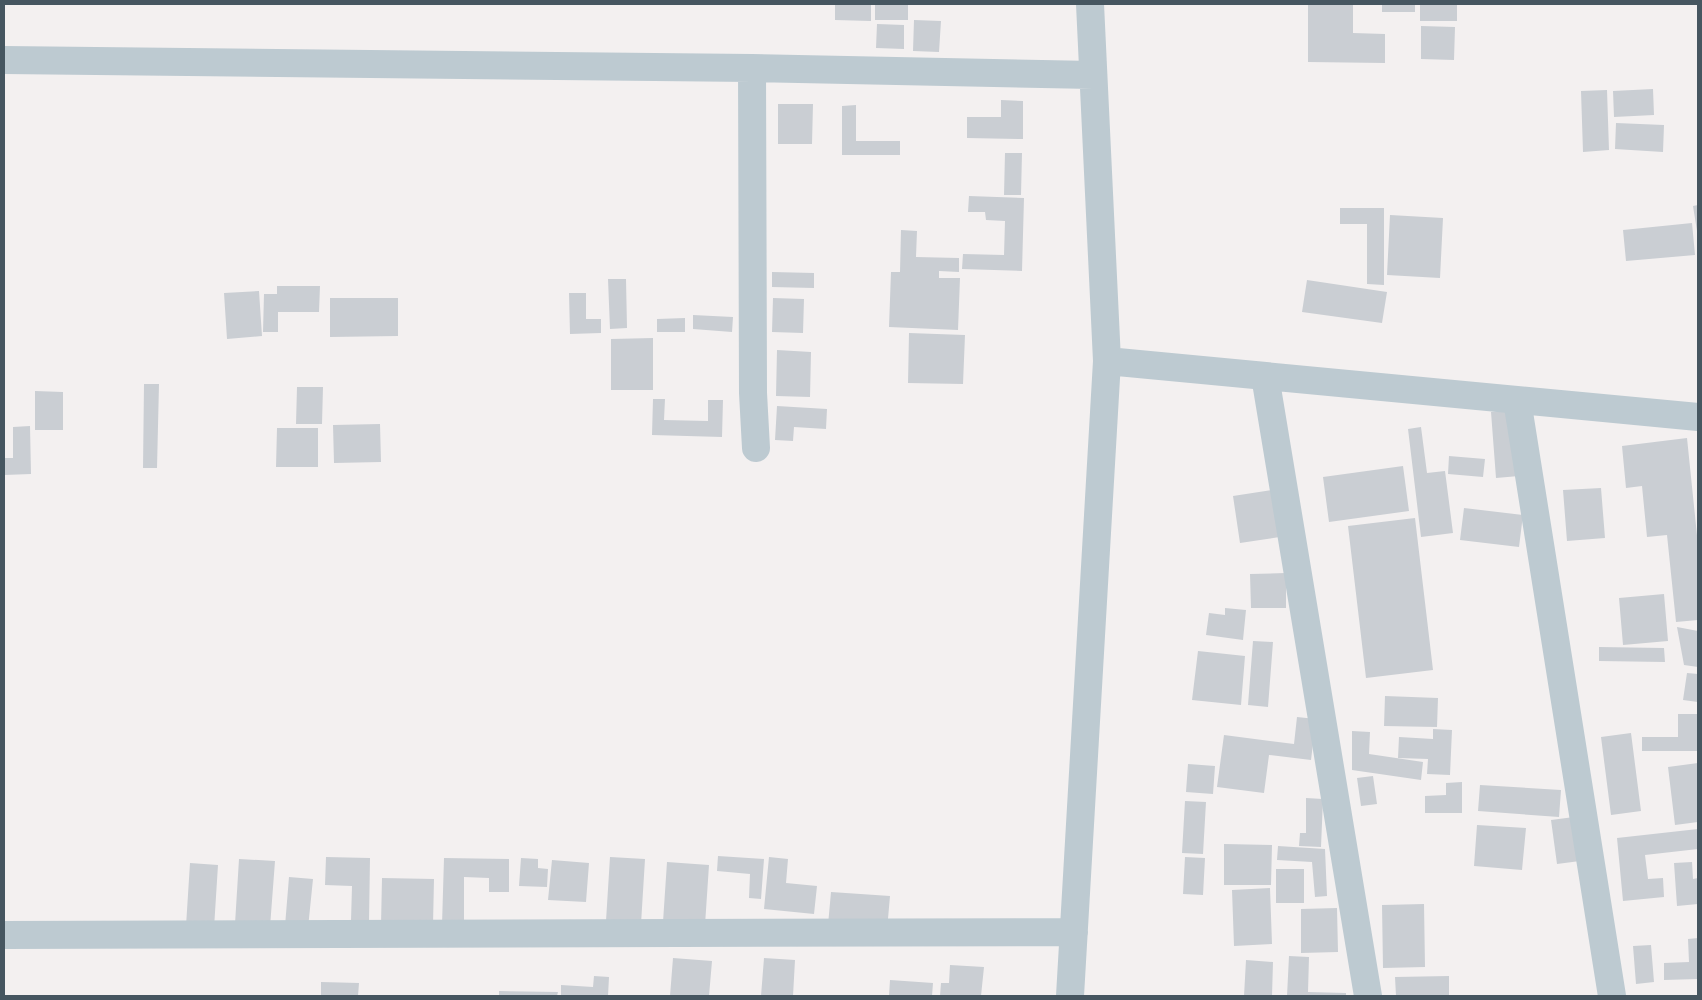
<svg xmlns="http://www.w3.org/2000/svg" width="1702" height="1000" font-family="Montserrat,sans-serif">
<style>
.building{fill:#caced3}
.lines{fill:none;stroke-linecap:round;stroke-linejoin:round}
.minor{stroke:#bdcad1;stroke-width:28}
</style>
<rect width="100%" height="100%" fill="#f3f0f0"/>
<path class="building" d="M 835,4 L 871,4 L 871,21 L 835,20 Z
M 875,4 L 908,4 L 908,20 L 875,20 Z
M 1308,4 L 1353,4 L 1353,33 L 1385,34 L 1385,63 L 1308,62 Z
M 1382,4 L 1415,4 L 1415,12 L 1382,12 Z
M 1420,4 L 1457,4 L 1457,21 L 1420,21 Z
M 914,20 L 941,21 L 939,52 L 913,51 Z
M 877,24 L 904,25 L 904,49 L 876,48 Z
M 1421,26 L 1455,27 L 1454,60 L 1421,59 Z
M 1653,89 L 1654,115 L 1614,117 L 1613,91 Z
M 1607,90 L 1609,150 L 1583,152 L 1581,91 Z
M 1001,100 L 1023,101 L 1023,139 L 967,138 L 967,117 L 1001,117 Z
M 778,104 L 813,104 L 812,144 L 778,144 Z
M 856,105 L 856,141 L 900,141 L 900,155 L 842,155 L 842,106 Z
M 1616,123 L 1664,125 L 1663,152 L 1615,149 Z
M 1005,153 L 1022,153 L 1021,195 L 1004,195 Z
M 969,196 L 1024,198 L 1022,271 L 962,269 L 963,254 L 1004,255 L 1005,221 L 986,220 L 985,212 L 968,212 Z
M 1698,205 L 1698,231 L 1697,231 L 1693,206 Z
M 1340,208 L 1384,208 L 1384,285 L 1367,284 L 1367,224 L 1340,224 Z
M 1390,215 L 1443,218 L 1440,278 L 1387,275 Z
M 1692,223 L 1695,255 L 1626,261 L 1623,230 Z
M 901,230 L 917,231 L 916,257 L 959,258 L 959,272 L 939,271 L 939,278 L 960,278 L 958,330 L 889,327 L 891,272 L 900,272 Z
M 772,272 L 814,273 L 814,288 L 772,287 Z
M 608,279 L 626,279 L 627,328 L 610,329 Z
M 1307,280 L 1387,292 L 1382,323 L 1302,312 Z
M 277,286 L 320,286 L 319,312 L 278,312 L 278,332 L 263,332 L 264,294 L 277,294 Z
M 259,291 L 262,336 L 227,339 L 224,293 Z
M 569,293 L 586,293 L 586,319 L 601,319 L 601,333 L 570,334 Z
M 330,298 L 398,298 L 398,336 L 330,337 Z
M 773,298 L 804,299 L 803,333 L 772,332 Z
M 693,315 L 733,317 L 732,332 L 693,329 Z
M 685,318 L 685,332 L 657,332 L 657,319 Z
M 909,333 L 965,335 L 963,384 L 908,383 Z
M 653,338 L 653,390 L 611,390 L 611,339 Z
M 777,350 L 811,352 L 810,397 L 776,396 Z
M 144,384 L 159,384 L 157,468 L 143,468 Z
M 297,387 L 323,387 L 322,424 L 296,424 Z
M 35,391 L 63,392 L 63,430 L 35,430 Z
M 653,399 L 665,399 L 664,420 L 708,421 L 708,400 L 723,400 L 722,437 L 652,435 Z
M 777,406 L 827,409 L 826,429 L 794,427 L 793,441 L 775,440 Z
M 1514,410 L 1519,476 L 1496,478 L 1491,412 Z
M 380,424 L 381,462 L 334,463 L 333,425 Z
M 30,426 L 31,474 L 4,475 L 4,458 L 13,458 L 13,427 Z
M 1421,427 L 1427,473 L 1445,471 L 1453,533 L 1421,537 L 1408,429 Z
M 277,428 L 318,428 L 318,467 L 276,467 Z
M 1687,438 L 1698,545 L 1698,620 L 1676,622 L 1667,535 L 1647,537 L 1642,486 L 1626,488 L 1622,446 Z
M 1449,456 L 1485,459 L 1483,477 L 1448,474 Z
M 1403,466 L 1409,511 L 1329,522 L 1323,477 Z
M 1601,488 L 1605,538 L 1567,541 L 1563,490 Z
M 1279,489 L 1286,536 L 1240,543 L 1233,496 Z
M 1464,508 L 1523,515 L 1519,547 L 1460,540 Z
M 1415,518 L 1433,670 L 1366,678 L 1348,526 Z
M 1286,573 L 1286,608 L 1251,608 L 1250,574 Z
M 1664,594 L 1668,641 L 1623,645 L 1619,598 Z
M 1225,608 L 1246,610 L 1243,640 L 1206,635 L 1209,613 L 1225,615 Z
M 1677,627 L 1698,631 L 1698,667 L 1684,665 Z
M 1253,641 L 1273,642 L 1268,707 L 1248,705 Z
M 1599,647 L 1664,648 L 1665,662 L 1599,661 Z
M 1198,651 L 1245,656 L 1241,705 L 1192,700 Z
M 1687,673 L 1698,674 L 1698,702 L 1683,700 Z
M 1385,696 L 1438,698 L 1437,727 L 1384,726 Z
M 1678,714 L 1697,714 L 1697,751 L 1642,751 L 1642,737 L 1678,737 Z
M 1297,717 L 1316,719 L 1311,760 L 1269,755 L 1264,793 L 1217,787 L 1224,735 L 1294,744 Z
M 1433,729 L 1452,730 L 1450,775 L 1427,774 L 1428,759 L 1398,758 L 1399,737 L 1433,739 Z
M 1352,731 L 1370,732 L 1369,754 L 1423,762 L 1421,780 L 1352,770 Z
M 1631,733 L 1641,811 L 1611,815 L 1601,737 Z
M 1698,763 L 1698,822 L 1675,825 L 1668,767 Z
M 1188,764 L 1215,766 L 1213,794 L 1186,792 Z
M 1373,776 L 1377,804 L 1361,806 L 1357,778 Z
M 1462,782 L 1462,813 L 1425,813 L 1425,796 L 1446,795 L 1446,783 Z
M 1480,785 L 1561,790 L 1559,817 L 1478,811 Z
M 1306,798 L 1323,799 L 1321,847 L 1299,846 L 1300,833 L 1306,833 Z
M 1185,801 L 1206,802 L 1203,854 L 1182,853 Z
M 1574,817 L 1580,861 L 1557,864 L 1551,820 Z
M 1477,825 L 1526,828 L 1522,870 L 1474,866 Z
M 1698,829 L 1698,849 L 1645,855 L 1648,879 L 1663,878 L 1664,897 L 1623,901 L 1617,838 Z
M 1224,844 L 1272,845 L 1271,885 L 1224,885 Z
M 1278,846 L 1325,849 L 1327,896 L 1315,897 L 1312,862 L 1277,860 Z
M 718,856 L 764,859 L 761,899 L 749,898 L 750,874 L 717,871 Z
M 326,857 L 370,858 L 369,922 L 351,921 L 352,886 L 325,885 Z
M 610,857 L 645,859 L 641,924 L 606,921 Z
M 769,857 L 788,859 L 786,883 L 817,886 L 814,914 L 764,909 Z
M 1185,857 L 1205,858 L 1203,895 L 1183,894 Z
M 444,858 L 509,859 L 509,892 L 489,892 L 489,878 L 464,877 L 464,926 L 442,925 Z
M 521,858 L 538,859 L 538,868 L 548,869 L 547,887 L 519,886 Z
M 239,859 L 275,861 L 270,927 L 235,924 Z
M 552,860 L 589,863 L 586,902 L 548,900 Z
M 667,862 L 709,865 L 705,925 L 663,922 Z
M 1692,862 L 1693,879 L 1698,878 L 1698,904 L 1677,906 L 1674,863 Z
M 190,863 L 218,865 L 214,928 L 186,926 Z
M 1276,869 L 1304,869 L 1304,903 L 1276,903 Z
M 289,877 L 313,879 L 308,928 L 285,926 Z
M 382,878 L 434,879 L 433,925 L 381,925 Z
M 1270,888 L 1272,944 L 1234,946 L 1232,890 Z
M 831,892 L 890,896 L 887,930 L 828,925 Z
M 1424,904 L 1425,967 L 1383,968 L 1382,905 Z
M 1337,908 L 1338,952 L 1301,953 L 1301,909 Z
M 1698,938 L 1698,979 L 1664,980 L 1664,963 L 1689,962 L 1688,939 Z
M 1651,945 L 1654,982 L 1636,984 L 1633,946 Z
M 1289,956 L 1309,957 L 1308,992 L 1346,993 L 1346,996 L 1287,996 Z
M 673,958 L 712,961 L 709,996 L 670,996 Z
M 764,958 L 795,960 L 793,996 L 761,996 Z
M 1246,960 L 1273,962 L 1272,996 L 1244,996 Z
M 950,965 L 984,967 L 981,996 L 940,996 L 941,983 L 949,983 Z
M 594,976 L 609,977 L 608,996 L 561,996 L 561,985 L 593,987 Z
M 1449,976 L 1449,996 L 1396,996 L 1395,977 Z
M 890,980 L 933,983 L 932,996 L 889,996 Z
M 321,982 L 359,983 L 358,996 L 321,996 Z
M 499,991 L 558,992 L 557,996 L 499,996 Z"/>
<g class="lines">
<path class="minor" d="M 4,60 L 752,68 L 1093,75
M 752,68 L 753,393 L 756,448
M 1107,361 L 1698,417
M 1265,376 L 1368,996
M 1517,400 L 1612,996
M 4,935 L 1074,932
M 1070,996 L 1107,361 L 1090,4"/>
</g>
<rect width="1702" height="1000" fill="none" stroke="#465660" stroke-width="10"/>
</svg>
